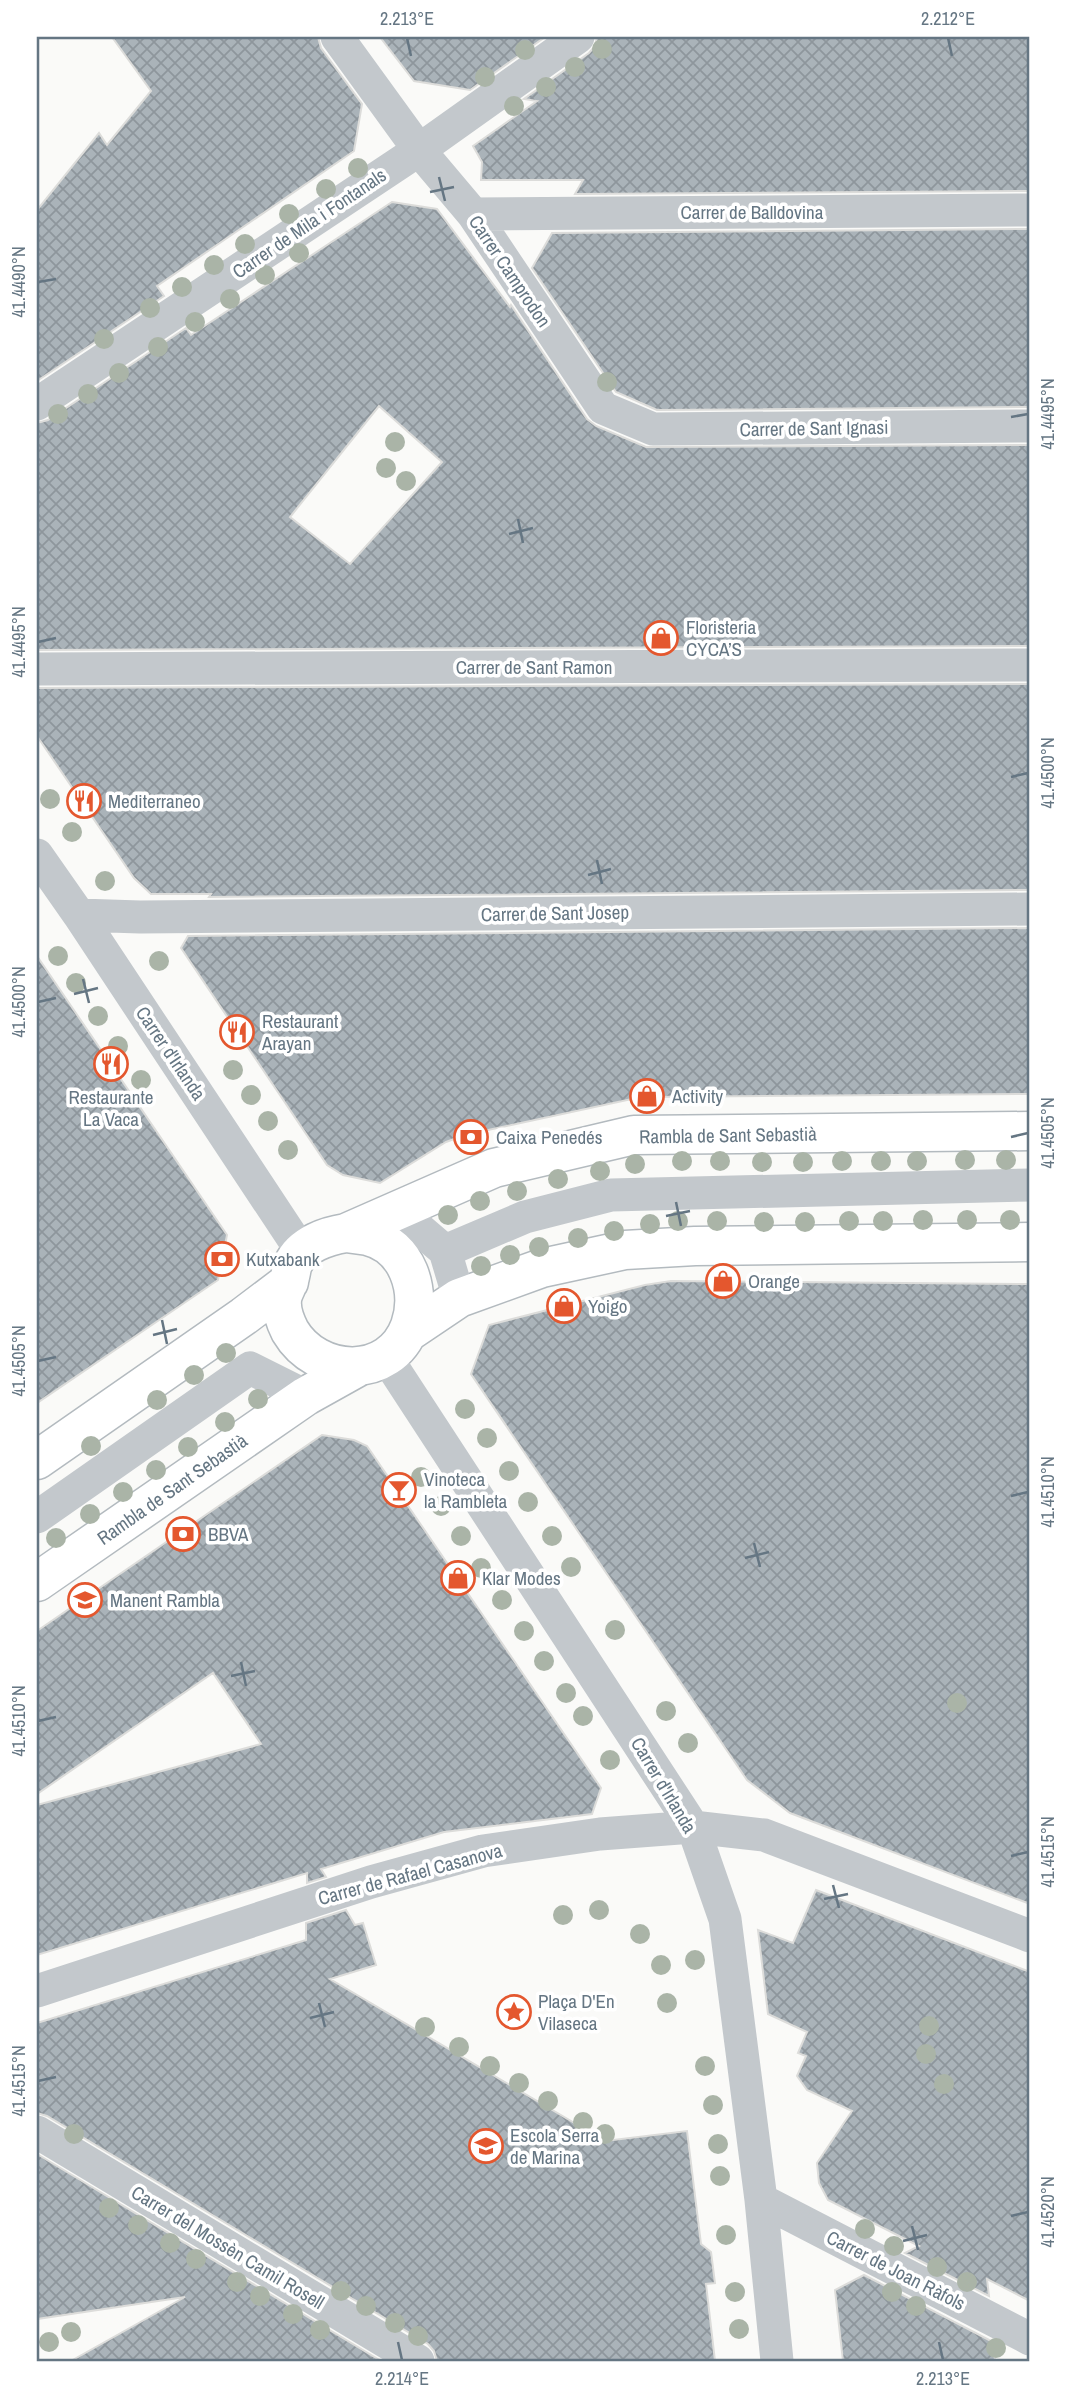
<svg xmlns="http://www.w3.org/2000/svg" width="1067" height="2398" font-family="'Archivo Narrow',sans-serif">
<style>
.building{fill:url(#building-cross-hatch);stroke:#dcdcda;stroke-width:2;fill-rule:evenodd}
.lines{fill:none;stroke-linecap:round;stroke-linejoin:round}
.secondary-casing{stroke:#b3babf;stroke-width:41}
.street{stroke:#c3c8cc;stroke-width:33}
.secondary{stroke:#fff;stroke-width:38}
.tree{fill:#aab4a7}
.ticks{fill:none;stroke:#657683;stroke-width:2.5}
.labels{text-anchor:middle;stroke-width:7;stroke-linejoin:round;paint-order:stroke}
.street-label{font-size:19px;fill:#657683;stroke:#fff}
.poi-label{font-size:19px;fill:#657683;stroke:#fff;text-anchor:start}
.neatline{fill:none;stroke:#657683;stroke-width:2.5}
.ticks-label{font-size:18px;text-anchor:middle;fill:#657683}
</style>
<defs>
<pattern id="building-cross-hatch" width="8" height="8" patternUnits="userSpaceOnUse" patternTransform="scale(1.75)"><rect width="8" height="8" fill="#aab3b9"/><path d="M0 0l8 8M0 8l8-8" fill="none" stroke="#8e969c"/></pattern>
</defs>
<rect width="100%" height="100%" fill="#fafaf8"/>
<path class="building" d="M 112,37 L 318,37 L 321,48 L 362,104 L 354,151 L 157,286 L 164,296 L 37,381 L 37,210 L 99,133 L 107,145 L 151,91 Z
M 380,37 L 545,37 L 470,90 L 414,81 Z
M 597,37 L 1030,37 L 1030,191 L 575,194 L 583,180 L 481,180 L 482,162 L 473,146 L 537,101 L 524,99 L 589,53 L 595,46 Z
M 392,202 L 437,209 L 510,307 L 511,305 L 587,419 L 596,426 L 646,447 L 1030,445 L 1030,646 L 37,650 L 37,423 L 48,420 L 186,328 L 191,335 ZM 379,406 L 442,462 L 350,564 L 290,517 Z
M 1030,229 L 1030,407 L 657,410 L 616,392 L 532,268 L 552,233 Z
M 1030,684 L 1030,890 L 209,897 L 211,894 L 151,894 L 134,878 L 37,736 L 37,688 Z
M 1030,928 L 1030,1094 L 641,1097 L 465,1135 L 446,1142 L 380,1183 L 343,1175 L 327,1165 L 181,948 L 188,936 Z
M 37,956 L 227,1235 L 218,1280 L 37,1403 Z
M 671,1281 L 1030,1284 L 1030,1904 L 790,1813 L 747,1780 L 471,1374 L 489,1325 L 645,1285 Z
M 322,1435 L 354,1440 L 367,1446 L 601,1788 L 592,1814 L 444,1832 L 321,1869 L 326,1877 L 307,1883 L 307,1873 L 37,1955 L 37,1805 L 261,1744 L 213,1673 L 37,1794 L 37,1631 Z
M 816,1890 L 1030,1972 L 1030,2301 L 987,2279 L 989,2296 L 905,2253 L 919,2246 L 828,2200 L 819,2183 L 817,2163 L 852,2111 L 807,2090 L 797,2076 L 806,2056 L 798,2053 L 807,2032 L 768,2014 L 758,1930 L 793,1943 Z
M 346,1910 L 355,1925 L 363,1923 L 376,1965 L 330,1979 L 605,2141 L 687,2131 L 701,2244 L 711,2252 L 715,2283 L 706,2284 L 715,2361 L 437,2361 L 434,2351 L 428,2344 L 47,2116 L 37,2113 L 37,2023 L 306,1940 L 306,1923 Z
M 37,2154 L 381,2361 L 71,2361 L 185,2297 L 37,2319 Z
M 864,2275 L 993,2342 L 995,2361 L 843,2361 L 835,2290 Z"/>
<g class="lines">
<g class="secondary-casing">
<path id="secondary" d="M 346,1233 L 494,1168 L 634,1135 L 1030,1131
M 346,1233 C 353,1234 361,1235 368,1236 C 408,1246 422,1291 410,1326 C 390,1381 317,1377 290,1331 C 286,1323 281,1310 282,1300 C 282,1294 287,1287 289,1280 C 291,1275 291,1269 293,1264 C 302,1244 327,1236 346,1233 Z
M 407,1333 L 459,1298 L 542,1268 L 625,1250 L 695,1246 L 1030,1242
M 37,1460 L 244,1316 L 289,1282
M 37,1582 L 306,1396 L 358,1367"/>
</g>
<path class="street" d="M 337,37 L 419,150 L 473,214 L 603,408 L 653,429 L 1030,426
M 473,214 L 1030,210
M 37,404 L 419,150 L 578,37
M 37,669 L 1030,665
M 37,855 L 79,915 L 302,1252
M 79,915 L 140,917 L 1030,909
M 397,1210 L 445,1251
M 459,1298 L 445,1251 L 525,1217 L 611,1195 L 1030,1185
M 386,1357 L 693,1827 L 725,1919 L 761,2200 L 777,2361
M 37,1517 L 250,1368 L 306,1396
M 37,1991 L 371,1882 L 483,1851 L 600,1834 L 693,1827 L 764,1835 L 1030,1936
M 37,2132 L 418,2361
M 761,2200 L 1030,2339"/>
<use href="#secondary" class="secondary"/>
</g>
<g class="tree">
<circle cx="602" cy="49" r="10"/>
<circle cx="525" cy="50" r="10"/>
<circle cx="575" cy="67" r="10"/>
<circle cx="485" cy="77" r="10"/>
<circle cx="546" cy="87" r="10"/>
<circle cx="514" cy="106" r="10"/>
<circle cx="358" cy="168" r="10"/>
<circle cx="326" cy="189" r="10"/>
<circle cx="289" cy="214" r="10"/>
<circle cx="245" cy="244" r="10"/>
<circle cx="299" cy="253" r="10"/>
<circle cx="214" cy="265" r="10"/>
<circle cx="265" cy="275" r="10"/>
<circle cx="182" cy="287" r="10"/>
<circle cx="230" cy="299" r="10"/>
<circle cx="150" cy="308" r="10"/>
<circle cx="195" cy="322" r="10"/>
<circle cx="104" cy="339" r="10"/>
<circle cx="158" cy="347" r="10"/>
<circle cx="119" cy="373" r="10"/>
<circle cx="607" cy="382" r="10"/>
<circle cx="88" cy="394" r="10"/>
<circle cx="58" cy="414" r="10"/>
<circle cx="395" cy="442" r="10"/>
<circle cx="386" cy="468" r="10"/>
<circle cx="406" cy="481" r="10"/>
<circle cx="50" cy="799" r="10"/>
<circle cx="72" cy="832" r="10"/>
<circle cx="105" cy="881" r="10"/>
<circle cx="58" cy="956" r="10"/>
<circle cx="159" cy="961" r="10"/>
<circle cx="76" cy="983" r="10"/>
<circle cx="98" cy="1016" r="10"/>
<circle cx="118" cy="1046" r="10"/>
<circle cx="233" cy="1070" r="10"/>
<circle cx="141" cy="1080" r="10"/>
<circle cx="251" cy="1095" r="10"/>
<circle cx="268" cy="1121" r="10"/>
<circle cx="288" cy="1150" r="10"/>
<circle cx="965" cy="1160" r="10"/>
<circle cx="1006" cy="1160" r="10"/>
<circle cx="682" cy="1161" r="10"/>
<circle cx="720" cy="1161" r="10"/>
<circle cx="842" cy="1161" r="10"/>
<circle cx="881" cy="1161" r="10"/>
<circle cx="917" cy="1161" r="10"/>
<circle cx="762" cy="1162" r="10"/>
<circle cx="803" cy="1162" r="10"/>
<circle cx="635" cy="1164" r="10"/>
<circle cx="600" cy="1171" r="10"/>
<circle cx="558" cy="1179" r="10"/>
<circle cx="517" cy="1191" r="10"/>
<circle cx="480" cy="1201" r="10"/>
<circle cx="448" cy="1215" r="10"/>
<circle cx="923" cy="1220" r="10"/>
<circle cx="967" cy="1220" r="10"/>
<circle cx="1010" cy="1220" r="10"/>
<circle cx="678" cy="1221" r="10"/>
<circle cx="717" cy="1221" r="10"/>
<circle cx="849" cy="1221" r="10"/>
<circle cx="883" cy="1221" r="10"/>
<circle cx="764" cy="1222" r="10"/>
<circle cx="805" cy="1222" r="10"/>
<circle cx="650" cy="1224" r="10"/>
<circle cx="614" cy="1231" r="10"/>
<circle cx="578" cy="1238" r="10"/>
<circle cx="539" cy="1247" r="10"/>
<circle cx="510" cy="1255" r="10"/>
<circle cx="481" cy="1266" r="10"/>
<circle cx="226" cy="1353" r="10"/>
<circle cx="194" cy="1375" r="10"/>
<circle cx="258" cy="1399" r="10"/>
<circle cx="157" cy="1400" r="10"/>
<circle cx="465" cy="1409" r="10"/>
<circle cx="225" cy="1422" r="10"/>
<circle cx="487" cy="1438" r="10"/>
<circle cx="91" cy="1446" r="10"/>
<circle cx="188" cy="1447" r="10"/>
<circle cx="156" cy="1470" r="10"/>
<circle cx="509" cy="1471" r="10"/>
<circle cx="421" cy="1477" r="10"/>
<circle cx="123" cy="1492" r="10"/>
<circle cx="528" cy="1502" r="10"/>
<circle cx="441" cy="1506" r="10"/>
<circle cx="90" cy="1514" r="10"/>
<circle cx="461" cy="1536" r="10"/>
<circle cx="552" cy="1536" r="10"/>
<circle cx="56" cy="1538" r="10"/>
<circle cx="571" cy="1567" r="10"/>
<circle cx="481" cy="1568" r="10"/>
<circle cx="502" cy="1600" r="10"/>
<circle cx="615" cy="1630" r="10"/>
<circle cx="524" cy="1631" r="10"/>
<circle cx="544" cy="1661" r="10"/>
<circle cx="566" cy="1693" r="10"/>
<circle cx="957" cy="1703" r="10"/>
<circle cx="666" cy="1711" r="10"/>
<circle cx="583" cy="1716" r="10"/>
<circle cx="688" cy="1743" r="10"/>
<circle cx="610" cy="1760" r="10"/>
<circle cx="599" cy="1910" r="10"/>
<circle cx="563" cy="1915" r="10"/>
<circle cx="640" cy="1934" r="10"/>
<circle cx="695" cy="1960" r="10"/>
<circle cx="661" cy="1965" r="10"/>
<circle cx="667" cy="2003" r="10"/>
<circle cx="929" cy="2026" r="10"/>
<circle cx="425" cy="2027" r="10"/>
<circle cx="459" cy="2047" r="10"/>
<circle cx="926" cy="2054" r="10"/>
<circle cx="490" cy="2066" r="10"/>
<circle cx="705" cy="2066" r="10"/>
<circle cx="519" cy="2083" r="10"/>
<circle cx="944" cy="2084" r="10"/>
<circle cx="548" cy="2101" r="10"/>
<circle cx="713" cy="2105" r="10"/>
<circle cx="583" cy="2122" r="10"/>
<circle cx="74" cy="2134" r="10"/>
<circle cx="605" cy="2134" r="10"/>
<circle cx="718" cy="2144" r="10"/>
<circle cx="720" cy="2176" r="10"/>
<circle cx="109" cy="2208" r="10"/>
<circle cx="138" cy="2225" r="10"/>
<circle cx="865" cy="2229" r="10"/>
<circle cx="726" cy="2235" r="10"/>
<circle cx="170" cy="2243" r="10"/>
<circle cx="894" cy="2246" r="10"/>
<circle cx="196" cy="2259" r="10"/>
<circle cx="937" cy="2267" r="10"/>
<circle cx="237" cy="2282" r="10"/>
<circle cx="967" cy="2282" r="10"/>
<circle cx="341" cy="2291" r="10"/>
<circle cx="735" cy="2292" r="10"/>
<circle cx="892" cy="2292" r="10"/>
<circle cx="260" cy="2296" r="10"/>
<circle cx="366" cy="2306" r="10"/>
<circle cx="916" cy="2306" r="10"/>
<circle cx="293" cy="2314" r="10"/>
<circle cx="395" cy="2323" r="10"/>
<circle cx="739" cy="2329" r="10"/>
<circle cx="320" cy="2330" r="10"/>
<circle cx="71" cy="2332" r="10"/>
<circle cx="418" cy="2336" r="10"/>
<circle cx="49" cy="2342" r="10"/>
<circle cx="996" cy="2348" r="10"/>
</g>
<path class="ticks" d="M 407,38 L 411,56M 948,38 L 952,56M 439,177 L 445,201M 430,192 L 454,187M 38,282 L 56,279M 1011,417 L 1028,414M 518,519 L 523,543M 509,534 L 533,528M 38,642 L 56,638M 1011,777 L 1028,773M 597,860 L 602,884M 588,875 L 611,869M 83,979 L 89,1003M 74,994 L 98,988M 38,1002 L 56,998M 1011,1137 L 1028,1133M 676,1202 L 681,1226M 666,1216 L 690,1211M 162,1320 L 167,1344M 153,1335 L 177,1329M 38,1361 L 56,1357M 1011,1496 L 1028,1492M 754,1543 L 760,1567M 745,1558 L 769,1552M 241,1662 L 246,1686M 231,1676 L 255,1671M 38,1721 L 56,1717M 1011,1856 L 1028,1852M 833,1885 L 839,1908M 824,1899 L 848,1894M 319,2003 L 325,2027M 310,2018 L 334,2012M 38,2081 L 56,2077M 1011,2216 L 1028,2212M 912,2226 L 918,2250M 903,2241 L 927,2235M 398,2342 L 402,2360M 939,2342 L 943,2360"/>
<defs>
<g id="shop-ring" transform="scale(1.75)"><circle r="9.5" fill="#fff" stroke="#e4572e" stroke-width="1.5"/><path d="M-5-2.5h2.3a2.7 3.5 0 0 1 5.4 0H5L5.5 6h-11ZM-1.5-2.5h3a1.5 2.3 0 0 0-3 0Z" fill="#e4572e"/></g>
<g id="restaurant-ring" transform="scale(1.75)"><circle r="9.5" fill="#fff" stroke="#e4572e" stroke-width="1.5"/><path d="M-5-6h1v4h1v-4h1v4h1v-4h1v5L-1.5 .5V6h-2V.5L-5-1ZM5-6V6H3V1.5H1.5Q1.5-4 5-6Z" fill="#e4572e"/></g>
<g id="bank-ring" transform="scale(1.75)"><circle r="9.5" fill="#fff" stroke="#e4572e" stroke-width="1.5"/><path d="M-6-4H6V4H-6ZM0-2.3a2.3 2.3 0 1 0 0 4.6a2.3 2.3 0 1 0 0-4.6Z" fill="#e4572e"/></g>
<g id="bar-ring" transform="scale(1.75)"><circle r="9.5" fill="#fff" stroke="#e4572e" stroke-width="1.5"/><path d="M-6-5H6L.8 .8V4.5H3.5V6h-7V4.5H-.8V.8Z" fill="#e4572e"/></g>
<g id="school-ring" transform="scale(1.75)"><circle r="9.5" fill="#fff" stroke="#e4572e" stroke-width="1.5"/><path d="M0-5L7-2L0 1L-7-2ZM-4 1L0 2.5L4 1V4Q0 6-4 4Z" fill="#e4572e"/></g>
<g id="sight-ring" transform="scale(1.75)"><circle r="9.5" fill="#fff" stroke="#e4572e" stroke-width="1.5"/><path d="M0-6L1.8-2.2L6-1.7L2.9 1.2L3.7 5.4L0 3.3L-3.7 5.4L-2.9 1.2L-6-1.7L-1.8-2.2Z" fill="#e4572e"/></g>
</defs>
<g fill-rule="evenodd">
<use href="#shop-ring" x="661" y="638"/>
<use href="#restaurant-ring" x="84" y="801"/>
<use href="#restaurant-ring" x="237" y="1032"/>
<use href="#restaurant-ring" x="111" y="1064"/>
<use href="#shop-ring" x="647" y="1096"/>
<use href="#bank-ring" x="471" y="1137"/>
<use href="#bank-ring" x="222" y="1259"/>
<use href="#shop-ring" x="723" y="1281"/>
<use href="#shop-ring" x="564" y="1306"/>
<use href="#bar-ring" x="399" y="1490"/>
<use href="#bank-ring" x="183" y="1534"/>
<use href="#shop-ring" x="458" y="1578"/>
<use href="#school-ring" x="85" y="1600"/>
<use href="#sight-ring" x="514" y="2012"/>
<use href="#school-ring" x="486" y="2146"/>
</g>
<g class="labels">
<g class="street-label">
<text x="752" y="219">Carrer de Balldovina</text>
<text transform="translate(309 223) rotate(-34)" y="7">Carrer de Mila i Fontanals</text>
<text transform="translate(510 271) rotate(56)" y="7">Carrer Camprodon</text>
<text transform="translate(814 428) rotate(-1)" y="7">Carrer de Sant Ignasi</text>
<text x="534" y="674">Carrer de Sant Ramon</text>
<text transform="translate(555 913) rotate(-1)" y="7">Carrer de Sant Josep</text>
<text transform="translate(171 1053) rotate(56)" y="7">Carrer d'Irlanda</text>
<text transform="translate(728 1135) rotate(-1)" y="7">Rambla de Sant Sebastià</text>
<text transform="translate(172 1489) rotate(-35)" y="7">Rambla de Sant Sebastià</text>
<text transform="translate(664 1785) rotate(59)" y="7">Carrer d'Irlanda</text>
<text transform="translate(410 1874) rotate(-15)" y="7">Carrer de Rafael Casanova</text>
<text transform="translate(228 2247) rotate(31)" y="7">Carrer del Mossèn Camil Rosell</text>
<text transform="translate(896 2270) rotate(27)" y="7">Carrer de Joan Ràfols</text>
</g>
<g class="poi-label">
<text x="686" y="634">Floristeria<tspan x="686" dy="22">CYCA’S</tspan></text>
<text x="108" y="808">Mediterraneo</text>
<text x="262" y="1028">Restaurant<tspan x="262" dy="22">Arayan</tspan></text>
<text x="672" y="1103">Activity</text>
<text x="111" y="1104" text-anchor="middle">Restaurante<tspan x="111" dy="22">La Vaca</tspan></text>
<text x="496" y="1144">Caixa Penedés</text>
<text x="246" y="1266">Kutxabank</text>
<text x="748" y="1288">Orange</text>
<text x="588" y="1313">Yoigo</text>
<text x="424" y="1486">Vinoteca<tspan x="424" dy="22">la Rambleta</tspan></text>
<text x="208" y="1541">BBVA</text>
<text x="482" y="1585">Klar Modes</text>
<text x="110" y="1607">Manent Rambla</text>
<text x="538" y="2008">Plaça D'En<tspan x="538" dy="22">Vilaseca</tspan></text>
<text x="510" y="2142">Escola Serra<tspan x="510" dy="22">de Marina</tspan></text>
</g>
</g>
<rect width="1067" height="2398" fill="none" stroke="#ffffff" stroke-width="77"/>
<rect x="38" y="38" width="990" height="2322" class="neatline"/>
<g class="ticks-label">
<text x="407" y="25">2.213°E</text>
<text x="948" y="25">2.212°E</text>
<text transform="translate(19 282) rotate(-90)" y="6">41.4490°N</text>
<text transform="translate(1048 414) rotate(-90)" y="6">41.4495°N</text>
<text transform="translate(19 642) rotate(-90)" y="6">41.4495°N</text>
<text transform="translate(1048 773) rotate(-90)" y="6">41.4500°N</text>
<text transform="translate(19 1002) rotate(-90)" y="6">41.4500°N</text>
<text transform="translate(1048 1133) rotate(-90)" y="6">41.4505°N</text>
<text transform="translate(19 1361) rotate(-90)" y="6">41.4505°N</text>
<text transform="translate(1048 1492) rotate(-90)" y="6">41.4510°N</text>
<text transform="translate(19 1721) rotate(-90)" y="6">41.4510°N</text>
<text transform="translate(1048 1852) rotate(-90)" y="6">41.4515°N</text>
<text transform="translate(19 2081) rotate(-90)" y="6">41.4515°N</text>
<text transform="translate(1048 2212) rotate(-90)" y="6">41.4520°N</text>
<text x="402" y="2385">2.214°E</text>
<text x="943" y="2385">2.213°E</text>
</g>
</svg>
